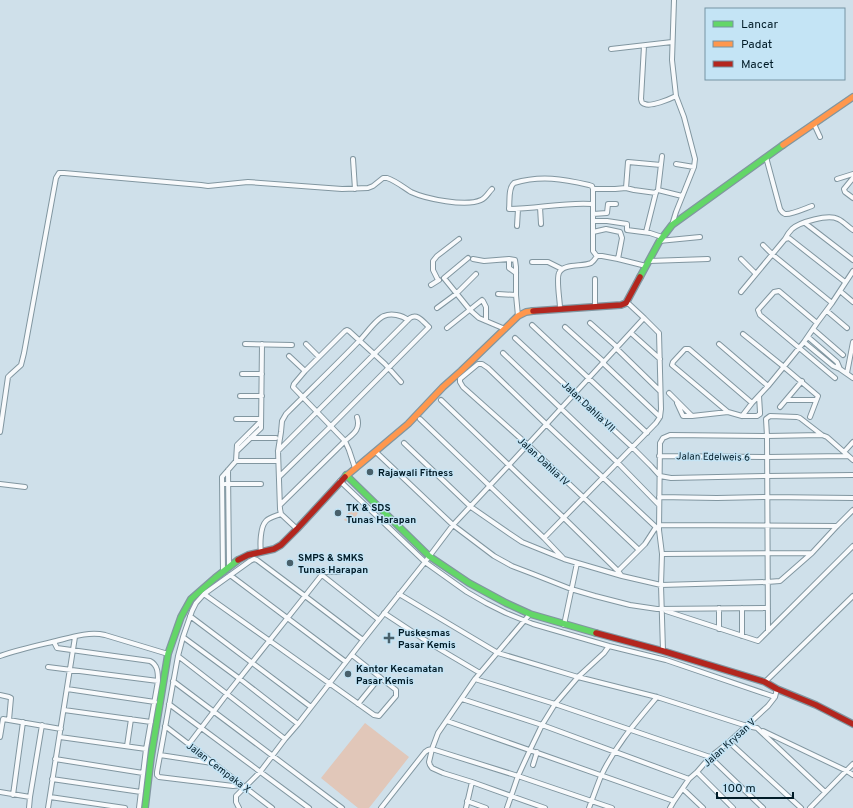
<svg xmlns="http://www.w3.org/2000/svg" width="853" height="808" font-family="Overpass,sans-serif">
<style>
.green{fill:#e1c7b9}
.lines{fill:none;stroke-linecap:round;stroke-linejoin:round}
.street-casing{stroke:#8196a0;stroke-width:6}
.fast-casing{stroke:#8196a0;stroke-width:8}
.slow-casing{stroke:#8196a0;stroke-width:8}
.jam-casing{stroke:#8196a0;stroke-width:8}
.street{stroke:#f8fafc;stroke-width:4}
.fast{stroke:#63d668;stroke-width:5.5}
.slow{stroke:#ff974d;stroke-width:5.5}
.jam{stroke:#b3261e;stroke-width:5.5}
.poi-dot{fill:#48606b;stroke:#c4e4f5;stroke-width:1.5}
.labels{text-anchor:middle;stroke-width:3;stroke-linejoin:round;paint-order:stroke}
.street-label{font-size:10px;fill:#001b27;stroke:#c4e4f5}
.poi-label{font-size:10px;font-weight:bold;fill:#001b27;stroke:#c4e4f5;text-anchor:start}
</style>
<rect width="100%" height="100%" fill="#cfe0ea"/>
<path class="green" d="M 353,505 L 360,509 L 352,524 L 344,520 Z
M 365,723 L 409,757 L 369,808 L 358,808 L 321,778 Z"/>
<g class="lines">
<g class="street-casing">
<path id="street" d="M 644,46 L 641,99 C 642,102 641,103 645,104 C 651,107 670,99 676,96
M 611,49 L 672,42
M 814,124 L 820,137
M 662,156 L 658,190 L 682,196
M 766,157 L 780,209 C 782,212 782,213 785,214 C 791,215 806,208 812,206
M 353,159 L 355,189
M 676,164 L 694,167
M 853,178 L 844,189 L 845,192 L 853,198
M 837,179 L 853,174
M 626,188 L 628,162 L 661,165
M 593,189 L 615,189 L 626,188 L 634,190 L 656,193
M 592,204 C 564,202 537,209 509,209 C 510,201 508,188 514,183 C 541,175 563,179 589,185 L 592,186 L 593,189 L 593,251 L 596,255 L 597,256 L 602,256 L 618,259 L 646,266
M 540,207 L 541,224
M 593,214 L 607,213 L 608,204 L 616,204
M 593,221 L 607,221 L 627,224 L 627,230 L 650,233 L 662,237
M 805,223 L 853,260
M 672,225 L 676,212 L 694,167 L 695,159 L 684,117 L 676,96 L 672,60 L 674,0
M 517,226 L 518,209
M 593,232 L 606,229 L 620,232 L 622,238 L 618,259
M 646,232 L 656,192
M 785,239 C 787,235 789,232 792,229 C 800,222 828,214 838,219 C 843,221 848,227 853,230
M 659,241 L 700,237
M 763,245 L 773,255 L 832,303
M 468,258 L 444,278 L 470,310 L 479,318 L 505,329
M 473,259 L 484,261 L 509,259 L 515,260 L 516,267 L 516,295 L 498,294
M 509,259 L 509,268 L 516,273
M 741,259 L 756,274
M 649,261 L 708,259
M 532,262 L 548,262 L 562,269
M 438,280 L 433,270 L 433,261 L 437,256 L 459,239
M 431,285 L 439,280
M 840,291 L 853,302
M 741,292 L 785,239 L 789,238 L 845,282
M 516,295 L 518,316
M 595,306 L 595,279
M 437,308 L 456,294 L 476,274
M 560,308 C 560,301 556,279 559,273 C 563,263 583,267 591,263 C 594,261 595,259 597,256
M 827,311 L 847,328
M 644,318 L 659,333 L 661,409 L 660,417
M 590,323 L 617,347
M 817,323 L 779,291 L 774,292 L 758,310 L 760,315 L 835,378
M 532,325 L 647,433
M 565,327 L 604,362
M 447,328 L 482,300 L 483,301 L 486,307 L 486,321
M 813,329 L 843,355
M 631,333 L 660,359
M 743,334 L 784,367 L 818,396 L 810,417
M 808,337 L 837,362 L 840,369
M 515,338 L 632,447 L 651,466 L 660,476 L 671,478 L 767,476 L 853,475
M 804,342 L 833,366 L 840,369 L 853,378
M 245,344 L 292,345
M 306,344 L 319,357
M 719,344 L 768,386
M 616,348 L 660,391
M 503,353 L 618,463 L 659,505
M 289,356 L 305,371
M 847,373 L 853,342
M 242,374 L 262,374
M 669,393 L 692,416 L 728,412 L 742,416 L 757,416 L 760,414 L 760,412 L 759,396
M 240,396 L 262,396
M 441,400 L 564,518 L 618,571 L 621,575
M 787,400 L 816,400
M 677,403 L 683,416 L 692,416
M 780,407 L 802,381
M 728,412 L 672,365 L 673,362 L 685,349 L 689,349 L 752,403
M 742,416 L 752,403 L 768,386 L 804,342 L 817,323 L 832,303 L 853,271
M 357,417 C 361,430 353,434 345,441 L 293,387 L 294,384 L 305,371 L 345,331 L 347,330 L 349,331 L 385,364 L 401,382
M 236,419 L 261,419
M 420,419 L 544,538 L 656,423 L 660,417 L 603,363
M 0,432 L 8,377 L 10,375 L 21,365 L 24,353 L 56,178 L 59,173 L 64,173 L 201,185 L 208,186 L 248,182 L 342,189 L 368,188 L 373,186 L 383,178 L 387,178 C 396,181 403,187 411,192 C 426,199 466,207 481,200 C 486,198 488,193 492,189
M 250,438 L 276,438
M 404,443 L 471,507 L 510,534 L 522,542 L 564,559 L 622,576 L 661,585 L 767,582 L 780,581 L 812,553
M 237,451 L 261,428 L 262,344
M 278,451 L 410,318 C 418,313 423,322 429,327 L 331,426 L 279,477
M 844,452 L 853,442
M 377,453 L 453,525 L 494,556 L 512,566 L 533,574 L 571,589 L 595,596 L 630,605 L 657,609 L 768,608
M 659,456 L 767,457 L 848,456
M 236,461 L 237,445 L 261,421
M 228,470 L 229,567
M 340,481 L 425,562 L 467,592 L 486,603 L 506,613 L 533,624 L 609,646 L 666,660 L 775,697
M 0,484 L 25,487
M 225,484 L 261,484
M 659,497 L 717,498 L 767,497 L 853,498
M 280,505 L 345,441 L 349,450 L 355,468
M 659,525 L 837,526
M 297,529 L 281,514 L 280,509 L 278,451 L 281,432 L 282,421 L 286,414 C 311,389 336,365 360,340 C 366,334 377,318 384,316 C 391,313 402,315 408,320
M 544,538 L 563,558
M 639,550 L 528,445 L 463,387 L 460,382 L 460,379 L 478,364 L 482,364 L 488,368 L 546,424 L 659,530
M 261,552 C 260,545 260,527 266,521 C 270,517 276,516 281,514
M 662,554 L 812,553 L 837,526 L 853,510
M 316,571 L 324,572
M 618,571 L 645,544 L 656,527
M 223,572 L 222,477 L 236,461 L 276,461
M 339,572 L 324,572 L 305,596 L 363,640
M 230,575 L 346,662
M 322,575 L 379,620
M 204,594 C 261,634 317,675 374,715 L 379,716 L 396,696 L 396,690 L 352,655
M 399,594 L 498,653 L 578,677 L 657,697 L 747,726 L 757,728 L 825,792
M 719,608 L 719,629
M 742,608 L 742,636
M 666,611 L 758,641 L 853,546
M 384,613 L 431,644 L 480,673
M 530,614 L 475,679 L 438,733 L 432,749 L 429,762 L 430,765 L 432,768 L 443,773 L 472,782 L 545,808
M 190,616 L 311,707
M 564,625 L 577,563
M 768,631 L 767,436 L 766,419 L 770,416 L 797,417 L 800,418 L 822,435 L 827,437 L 853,460
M 183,637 L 240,679 L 298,724
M 54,642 L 57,648 L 150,661 C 158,665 158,673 158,681 L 146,749 L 139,808
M 663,651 L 661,585 L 662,554 L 659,530 L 660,443 L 663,438 L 670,435 L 767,436 L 822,435
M 0,656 C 17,650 35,646 52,642 C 69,638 88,631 105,635 L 168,654
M 178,656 L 285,739
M 48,667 L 158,681
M 475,679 L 555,704 L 710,757 L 763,808
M 173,681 L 342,808
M 765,682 L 853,596
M 67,689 L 155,702
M 0,695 L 9,697 L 11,698 L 9,720
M 462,699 L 542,725 L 689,779
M 169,704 L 309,808
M 358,704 L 380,677
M 64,710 L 151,722
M 447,721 L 674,801
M 165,726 L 272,808
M 763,731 L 847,771 L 853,775
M 0,737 L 3,719 L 61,729
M 60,737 L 146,749
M 729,742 L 801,808
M 189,744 L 227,694 L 305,596 L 257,560 L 254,559 L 250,561 L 204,594 L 196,603 L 192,611 L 183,637 L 178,656 L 157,772 L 157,775 L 159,777 L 233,786 L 242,785
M 127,746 L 131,719
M 160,755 L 212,763
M 55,759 L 143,773
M 533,765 L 537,752
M 697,772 L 733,808
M 52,779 L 141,792
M 683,789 L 703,808
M 0,792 L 30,797 L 29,808
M 13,795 L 23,722
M 30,797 L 42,725
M 50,797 L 125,808
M 467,801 L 486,808
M 48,808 L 75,637
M 239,808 L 236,802 L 236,796 L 260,772 L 285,739 L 298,724 L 329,684 L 363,640 L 425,562 L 453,525 L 509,465 L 644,318 L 629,304 L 626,303
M 381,808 L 425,752 L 428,750 L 432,749 L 518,776 L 612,808
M 466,808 L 472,782
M 507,808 L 518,776 L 530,750 L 542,725 L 555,704 L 578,677 L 604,653 L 609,646
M 589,808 C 593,797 597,786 601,776 C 615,746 636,722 657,697
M 670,808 L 674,801 L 689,779 L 697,772 L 710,757 L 729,742 L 768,706 L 775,697 L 777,689
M 810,808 L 853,764"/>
</g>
<g class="fast-casing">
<path id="fast" d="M 640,277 L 659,242 L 672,225 L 783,145
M 346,475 L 429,556 L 469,583 L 506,603 L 530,614 L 596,633
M 145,808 L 151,757 L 168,654 L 181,617 L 191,599 L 215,578 L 238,560"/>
</g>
<g class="slow-casing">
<path id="slow" d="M 783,145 L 853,97
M 345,477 L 408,424 L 443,387 L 461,371 L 518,316 L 526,312 L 533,311"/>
</g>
<g class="jam-casing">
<path id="jam" d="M 533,311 L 621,305 L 626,303 L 640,277
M 238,560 L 248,555 L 274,549 L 281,545 L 297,529 L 345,477
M 596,633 L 663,651 L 765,682 L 777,689 L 816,705 L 853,724"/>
</g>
<use href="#street" class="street"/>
<use href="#fast" class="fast"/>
<use href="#slow" class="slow"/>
<use href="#jam" class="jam"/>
</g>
<g class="poi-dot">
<circle cx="370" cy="472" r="4"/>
<circle cx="338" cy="513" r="4"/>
<circle cx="290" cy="563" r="4"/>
<path d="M387 632h4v4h4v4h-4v4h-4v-4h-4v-4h4z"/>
<circle cx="348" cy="674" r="4"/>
</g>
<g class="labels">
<g class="street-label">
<text transform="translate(589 406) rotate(43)" y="4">Jalan Dahlia VII</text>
<text transform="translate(713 456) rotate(1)" y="4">Jalan Edelweis 6</text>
<text transform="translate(544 461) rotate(43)" y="4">Jalan Dahlia IV</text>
<text transform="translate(729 742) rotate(-42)" y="4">Jalan Krysan V</text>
<text transform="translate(219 767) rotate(37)" y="4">Jalan Cempaka X</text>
</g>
<g class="poi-label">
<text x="378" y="476">Rajawali Fitness</text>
<text x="346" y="511">TK &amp; SDS<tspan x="346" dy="12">Tunas Harapan</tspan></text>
<text x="298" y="561">SMPS &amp; SMKS<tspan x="298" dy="12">Tunas Harapan</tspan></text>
<text x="398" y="636">Puskesmas<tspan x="398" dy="12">Pasar Kemis</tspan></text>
<text x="356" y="672">Kantor Kecamatan<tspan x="356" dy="12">Pasar Kemis</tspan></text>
</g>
</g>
<rect x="705" y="8" width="140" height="72" fill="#c4e4f5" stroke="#7694a3"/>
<rect x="713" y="21" width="20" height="6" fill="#63d668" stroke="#7694a3"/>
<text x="741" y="28" font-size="12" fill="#001b27">Lancar</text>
<rect x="713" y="41" width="20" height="6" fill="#ff974d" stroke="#7694a3"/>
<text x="741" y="48" font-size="12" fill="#001b27">Padat</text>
<rect x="713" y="61" width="20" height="6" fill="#b3261e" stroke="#7694a3"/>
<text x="741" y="68" font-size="12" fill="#001b27">Macet</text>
<path d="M717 792v6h76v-6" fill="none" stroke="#001b27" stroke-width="2"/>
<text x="723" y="792" font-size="12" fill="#001b27" stroke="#c4e4f5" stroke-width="3" paint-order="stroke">100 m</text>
</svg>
